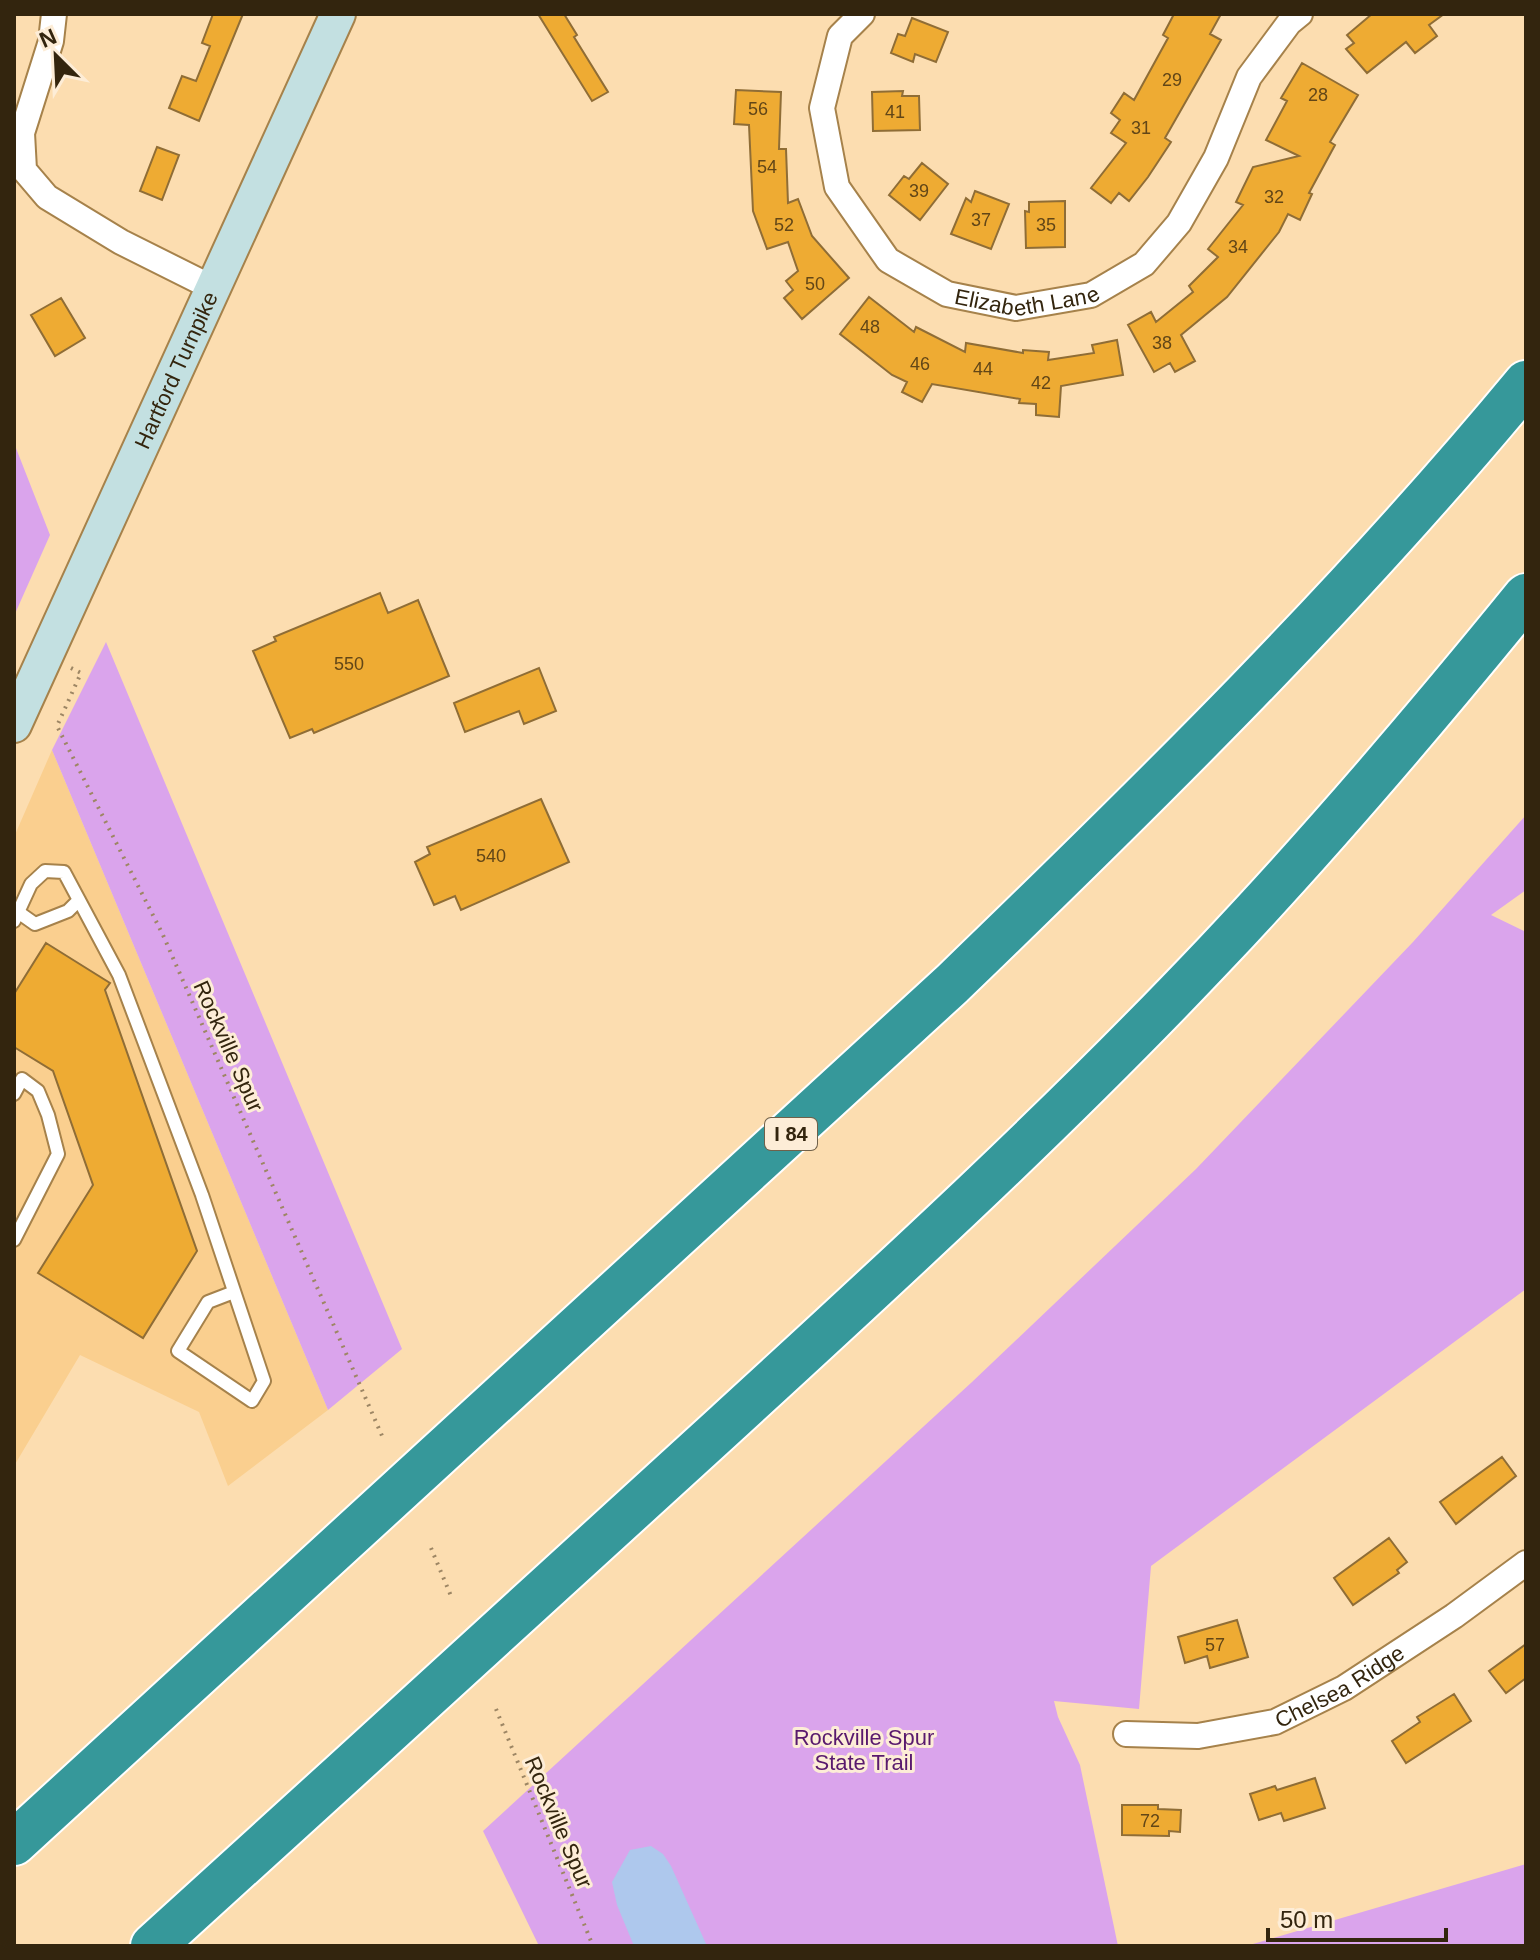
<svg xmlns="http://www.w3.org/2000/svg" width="1540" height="1960" font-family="Helvetica,sans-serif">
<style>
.built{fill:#facf8f}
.green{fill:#daa4ec}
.water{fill:#aec8ed}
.building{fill:#eeab33;stroke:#8f6d36;stroke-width:2}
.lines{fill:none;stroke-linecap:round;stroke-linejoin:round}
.service-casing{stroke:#a6824b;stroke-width:16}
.minor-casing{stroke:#a6824b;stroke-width:28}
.secondary-casing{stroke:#a6824b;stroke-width:38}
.motorway-casing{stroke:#fff;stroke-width:48}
.path{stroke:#9d8664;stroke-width:4;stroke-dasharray:2 6;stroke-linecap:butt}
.service{stroke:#fff;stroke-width:12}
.minor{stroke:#fff;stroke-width:24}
.secondary{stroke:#c3e0e1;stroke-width:34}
.motorway{stroke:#36989a;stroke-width:44}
.labels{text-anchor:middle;stroke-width:6;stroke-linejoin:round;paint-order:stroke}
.number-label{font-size:18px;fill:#624617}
.shield{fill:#fdedd7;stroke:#70614a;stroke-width:2}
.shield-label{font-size:20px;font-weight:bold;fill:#33250e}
.street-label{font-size:22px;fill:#33250e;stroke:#fdedd7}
.park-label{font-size:22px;fill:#59196d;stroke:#fdedd7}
</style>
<rect width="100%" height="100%" fill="#fcddb0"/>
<path class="built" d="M 52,750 L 328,1410 L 228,1486 L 199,1412 L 80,1355 L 14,1466 L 14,837 Z"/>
<path class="green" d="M 14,443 L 50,535 L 14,616 Z
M 106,642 L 402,1349 L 328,1410 L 52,750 Z
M 1526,815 L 1526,890 L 1491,915 L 1526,932 L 1526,1289 L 1151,1566 L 1139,1709 L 1054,1701 L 1058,1717 L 1080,1765 L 1118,1946 L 539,1946 L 483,1831 L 972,1382 L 1196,1169 L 1413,942 Z
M 1526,1864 L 1526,1946 L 1246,1946 Z"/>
<path class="water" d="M 651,1846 L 663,1854 L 671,1866 L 707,1946 L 634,1946 L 617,1905 L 612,1882 L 630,1850 Z"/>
<path class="building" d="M 213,14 L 243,14 L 199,121 L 169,108 L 182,76 L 196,81 L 210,46 L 202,43 Z
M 538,14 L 564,14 L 577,35 L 574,37 L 608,92 L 592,101 Z
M 1174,14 L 1221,14 L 1210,34 L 1221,40 L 1165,138 L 1171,142 L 1148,177 L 1129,201 L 1119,193 L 1111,203 L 1091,188 L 1126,143 L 1111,133 L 1120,120 L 1111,113 L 1124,93 L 1134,100 L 1168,38 L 1163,35 Z
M 1372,14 L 1444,14 L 1429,25 L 1437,36 L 1415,53 L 1406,42 L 1367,73 L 1346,49 L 1354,43 L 1347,35 Z
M 912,18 L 948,32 L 936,62 L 915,54 L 913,62 L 891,53 L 898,34 L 905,36 Z
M 1302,63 L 1358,95 L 1330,142 L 1335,145 L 1309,193 L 1312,194 L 1300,220 L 1288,214 L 1279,232 L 1227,297 L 1181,335 L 1195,361 L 1175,372 L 1170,363 L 1154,372 L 1128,325 L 1151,312 L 1156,322 L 1193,292 L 1189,286 L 1218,257 L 1208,249 L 1243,205 L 1236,202 L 1253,167 L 1299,156 L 1266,140 L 1287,101 L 1281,98 Z
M 736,90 L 781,92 L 779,149 L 786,149 L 788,203 L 798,199 L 812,236 L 849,278 L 802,319 L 784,298 L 793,290 L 786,281 L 798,271 L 788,242 L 767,249 L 753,211 L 749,125 L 734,124 Z
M 903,91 L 902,96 L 919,96 L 920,130 L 873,131 L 872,92 Z
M 157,147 L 179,155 L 162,200 L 140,191 Z
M 922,163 L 948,184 L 920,220 L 889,195 L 904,176 L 909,179 Z
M 975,191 L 1009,204 L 991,249 L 951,234 L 966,198 L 971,202 Z
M 1065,201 L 1065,247 L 1026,248 L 1025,211 L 1029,212 L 1029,202 Z
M 869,297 L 914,332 L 916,327 L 965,352 L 966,343 L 1023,353 L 1023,350 L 1049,352 L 1048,360 L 1094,353 L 1092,345 L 1117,340 L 1123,375 L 1061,386 L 1059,417 L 1036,415 L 1036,404 L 1019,403 L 1020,399 L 932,384 L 922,402 L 902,392 L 907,382 L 892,375 L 840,334 Z
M 61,298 L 85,338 L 55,356 L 31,315 Z
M 380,593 L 388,613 L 418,600 L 449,676 L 314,733 L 312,729 L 290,738 L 253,651 L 276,641 L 274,637 Z
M 539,668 L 556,711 L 524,724 L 519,711 L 465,732 L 454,703 Z
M 541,799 L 569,862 L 461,910 L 455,896 L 434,905 L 415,862 L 430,854 L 427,847 Z
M 46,943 L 110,983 L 105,990 L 197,1251 L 143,1338 L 38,1273 L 93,1185 L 53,1071 L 14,1047 L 14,994 Z
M 1502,1457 L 1516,1476 L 1456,1524 L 1440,1502 Z
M 1389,1538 L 1407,1562 L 1397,1570 L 1399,1573 L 1353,1605 L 1334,1578 Z
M 1237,1620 L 1248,1657 L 1210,1668 L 1207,1656 L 1185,1663 L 1178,1637 Z
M 1526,1644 L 1526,1678 L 1506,1693 L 1489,1671 Z
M 1454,1694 L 1471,1721 L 1406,1763 L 1392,1741 L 1420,1722 L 1417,1717 Z
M 1315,1778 L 1325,1808 L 1284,1821 L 1281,1813 L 1259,1820 L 1250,1794 L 1275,1786 L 1277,1790 Z
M 1122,1805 L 1158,1805 L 1158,1809 L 1181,1810 L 1180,1832 L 1169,1831 L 1169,1836 L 1122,1835 Z"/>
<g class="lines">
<g class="service-casing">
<path id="service" d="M 18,912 L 35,924 L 68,911 L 79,900
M 14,921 L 31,884 L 45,871 L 64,872 L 119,975 L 202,1195 L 264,1381 L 252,1401 L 178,1351 L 208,1302 L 234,1292
M 14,1094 L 22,1079 L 38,1091 L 48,1115 L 58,1154 L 14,1240"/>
</g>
<g class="minor-casing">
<g id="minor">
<path d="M 54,14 L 51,41 L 22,133 L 24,170 L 47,197 L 121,242 L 215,289"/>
<path id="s1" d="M 862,14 L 840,36 L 822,108 L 837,187 L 888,260 L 947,294 L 1016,308 L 1091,295 L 1144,264 L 1179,223 L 1216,158 L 1249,77 L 1289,23 L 1300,14"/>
<path id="s2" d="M 1126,1734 L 1198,1736 L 1275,1722 L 1344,1688 L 1454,1616 L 1526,1563"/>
</g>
</g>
<g class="secondary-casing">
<g id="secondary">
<path id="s3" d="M 14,725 L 338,14"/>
</g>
</g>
<g class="motorway-casing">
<path id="motorway" d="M 14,1843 L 952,984 C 1151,792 1349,597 1526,383
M 153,1946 C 344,1772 536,1599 726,1424 C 893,1271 1059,1119 1215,954 C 1324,839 1426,719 1526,596"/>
</g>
<path class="path" d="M 71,668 L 81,673 L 57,726 L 163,935 L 383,1438
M 431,1548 L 451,1596
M 496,1709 L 593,1946"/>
<use href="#service" class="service"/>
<use href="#minor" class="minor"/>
<use href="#secondary" class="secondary"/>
<use href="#motorway" class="motorway"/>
</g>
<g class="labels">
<g class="number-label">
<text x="1172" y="86">29</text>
<text x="1318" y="101">28</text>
<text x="758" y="115">56</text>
<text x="895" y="118">41</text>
<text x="1141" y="134">31</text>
<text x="767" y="173">54</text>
<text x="919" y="197">39</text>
<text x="1274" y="203">32</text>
<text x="981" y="226">37</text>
<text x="784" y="231">52</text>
<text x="1046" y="231">35</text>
<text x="1238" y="253">34</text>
<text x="815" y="290">50</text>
<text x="870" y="333">48</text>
<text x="1162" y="349">38</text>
<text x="920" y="370">46</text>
<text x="983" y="375">44</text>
<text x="1041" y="389">42</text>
<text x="349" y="670">550</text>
<text x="491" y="862">540</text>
<text x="1215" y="1651">57</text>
<text x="1150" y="1827">72</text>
</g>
<rect class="shield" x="765" y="1118" width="52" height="32" rx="6"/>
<g class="shield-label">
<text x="791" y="1141">I 84</text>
</g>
<g class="street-label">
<text dy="8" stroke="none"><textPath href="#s1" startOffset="424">Elizabeth Lane</textPath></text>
<text dy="8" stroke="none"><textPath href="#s3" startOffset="390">Hartford Turnpike</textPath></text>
<text transform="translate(229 1046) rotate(66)" y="8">Rockville Spur</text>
<text dy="8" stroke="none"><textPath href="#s2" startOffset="224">Chelsea Ridge</textPath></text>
<text transform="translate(559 1822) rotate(67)" y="8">Rockville Spur</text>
</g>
<g class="park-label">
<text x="864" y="1745">Rockville Spur<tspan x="864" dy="25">State Trail</tspan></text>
</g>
</g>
<rect width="1540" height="1960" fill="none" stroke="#33250e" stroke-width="32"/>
<g transform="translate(56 56) rotate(336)" stroke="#fdedd7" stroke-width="6" paint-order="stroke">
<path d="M0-6L14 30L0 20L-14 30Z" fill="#33250e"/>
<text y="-12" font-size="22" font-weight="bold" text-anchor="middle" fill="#33250e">N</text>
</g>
<path d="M1268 1928v12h178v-12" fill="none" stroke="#33250e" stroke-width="4"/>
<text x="1280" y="1928" font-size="24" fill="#33250e" stroke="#fdedd7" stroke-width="6" paint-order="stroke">50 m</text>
</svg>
